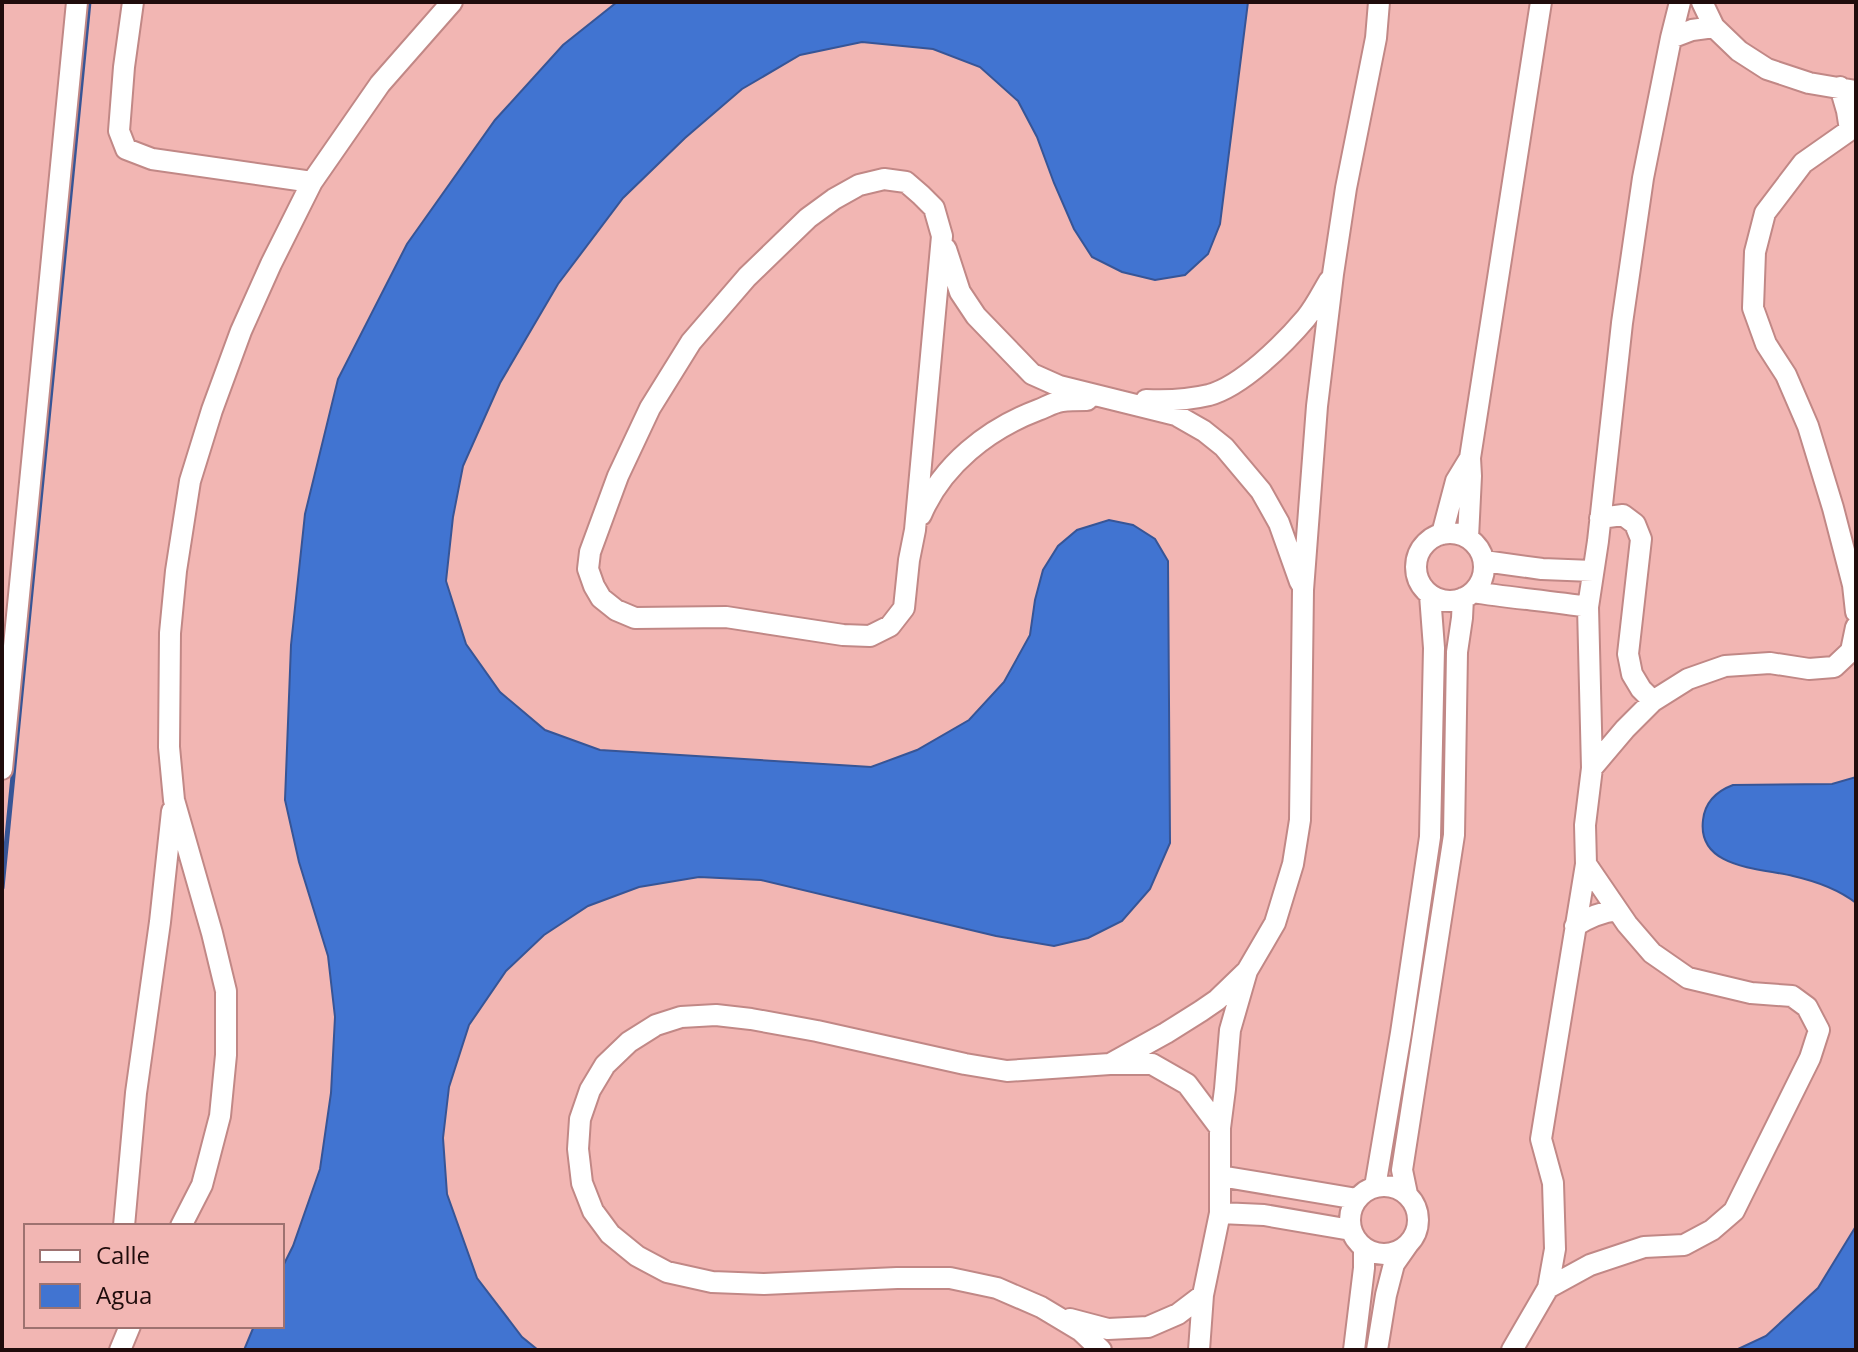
<svg xmlns="http://www.w3.org/2000/svg" width="1858" height="1352" font-family="'Open Sans',sans-serif">
<style>
.water{fill:#4174d1;stroke:#375596;stroke-width:2}
.lines{fill:none;stroke-linecap:round;stroke-linejoin:round}
.stream{stroke:#375596;stroke-width:5}
.minor-casing{stroke:#c18886;stroke-width:24}
.minor{stroke:#fff;stroke-width:20}
</style>
<rect width="100%" height="100%" fill="#f2b6b3"/>
<path class="water" d="M 617,2 L 1248,2 L 1220,224 L 1208,254 L 1185,275 L 1155,280 L 1122,272 L 1092,257 L 1074,229 L 1054,183 L 1037,137 L 1018,101 L 980,67 L 933,49 L 862,42 L 800,55 L 742,89 L 685,138 L 623,198 L 558,284 L 500,383 L 463,466 L 453,517 L 446,581 L 466,644 L 500,692 L 545,730 L 600,750 L 871,767 L 917,750 L 969,720 L 1004,682 L 1030,635 L 1035,600 L 1043,570 L 1058,546 L 1077,530 L 1109,520 L 1133,525 L 1155,539 L 1168,561 L 1170,843 L 1150,889 L 1122,921 L 1088,938 L 1054,946 L 996,936 L 761,880 L 699,877 L 639,887 L 588,906 L 544,935 L 506,971 L 469,1025 L 449,1087 L 443,1138 L 447,1194 L 477,1278 L 522,1337 L 538,1350 L 244,1350 L 254,1326 L 282,1326 L 282,1268 L 293,1246 L 320,1169 L 331,1093 L 335,1017 L 328,956 L 299,862 L 285,800 L 291,645 L 305,514 L 338,379 L 407,244 L 495,120 L 563,45 Z
M 1856,777 L 1856,903 C 1838,889 1815,881 1793,876 C 1761,868 1697,869 1703,820 C 1705,802 1717,791 1733,785 L 1832,784 Z
M 1856,1226 L 1856,1350 L 1736,1350 L 1766,1336 L 1818,1288 Z"/>
<g class="lines">
<path class="stream" d="M 2,888 L 89,2"/>
<g class="minor-casing">
<path id="minor" d="M 133,2 L 124,67 L 119,131 L 126,149 L 152,159 L 312,182
M 1702,2 L 1714,27 L 1739,51 L 1767,69 L 1809,83 L 1856,91
M 1671,38 L 1692,30 L 1714,27
M 1840,87 L 1847,111 L 1850,130
M 1856,129 L 1850,130 L 1803,163 L 1765,213 L 1755,252 L 1753,308 L 1766,344 L 1786,375 L 1808,426 L 1833,508 L 1853,585 L 1856,612
M 884,179 L 906,182 L 921,195 L 934,208 L 942,236 L 915,530 L 909,560 L 904,608 L 890,626 L 870,636 L 843,635 L 726,617 L 635,618 L 616,610 L 601,598 L 594,586 L 588,569 L 590,552 L 618,476 L 650,408 L 691,342 L 747,277 L 808,218 L 834,199 L 859,185 Z
M 946,249 L 960,292 L 976,316 L 1032,374 L 1059,386 L 1176,415 L 1204,431 L 1224,447 L 1261,491 L 1279,523 L 1300,582
M 1146,400 C 1167,401 1188,400 1209,395 C 1242,386 1284,344 1306,318 C 1315,307 1322,293 1329,281
M 921,515 C 942,465 988,429 1038,410 C 1046,407 1054,402 1062,401 C 1070,400 1078,400 1087,400
M 1600,518 L 1623,515 L 1635,524 L 1641,539 L 1628,654 L 1632,674 L 1641,689 L 1653,701
M1416 567a34 34 0 1 1 68 0a34 34 0 1 1-68 0Z
M 1442,534 L 1456,481 L 1470,458
M 1468,538 L 1471,476 L 1470,458 L 1541,2
M 1484,561 L 1542,569 L 1593,571
M 1473,592 C 1511,598 1549,601 1588,607
M 1592,768 L 1625,729 L 1653,701 L 1688,679 L 1725,666 L 1770,663 L 1809,669 L 1834,667 L 1851,651 L 1856,627
M 2,769 L 77,2
M 1575,926 C 1589,917 1601,912 1617,910
M 1114,1064 L 1152,1064 L 1187,1084 L 1220,1128
M 1220,1176 L 1357,1199
M1350 1220a34 34 0 1 1 68 0a34 34 0 1 1-68 0Z
M 1375,1187 L 1401,1033 L 1430,837 L 1434,648 L 1430,595
M 1407,1194 L 1402,1170 L 1454,835 L 1457,652 L 1462,618 L 1463,598
M 1220,1213 L 1264,1215 L 1351,1230
M 124,1226 L 136,1093 L 160,922 L 172,811
M 181,1226 L 202,1185 L 220,1116 L 226,1055 L 226,991 L 212,933 L 174,800 L 169,747 L 170,633 L 176,571 L 190,481 L 212,410 L 241,331 L 271,264 L 312,182 L 380,84 L 452,2
M 1548,1288 L 1590,1265 L 1644,1247 L 1684,1245 L 1712,1230 L 1734,1211 L 1810,1058 L 1819,1030 L 1807,1007 L 1792,996 L 1751,993 L 1688,978 L 1652,953 L 1627,924 L 1586,864
M 1070,1319 L 1108,1329 L 1148,1327 L 1178,1314 L 1203,1295
M 120,1350 L 130,1326
M 1101,1350 L 1081,1331 L 1041,1307 L 997,1288 L 950,1278 L 897,1278 L 764,1284 L 712,1282 L 667,1272 L 637,1256 L 610,1234 L 593,1211 L 582,1183 L 578,1149 L 580,1119 L 590,1090 L 605,1065 L 629,1042 L 656,1025 L 681,1017 L 716,1015 L 751,1019 L 817,1031 L 965,1064 L 1007,1071 L 1110,1064 L 1166,1033 L 1201,1011 L 1217,1000 L 1247,971
M 1199,1350 L 1203,1295 L 1220,1213 L 1220,1128 L 1225,1089 L 1230,1030 L 1247,971 L 1275,923 L 1293,864 L 1300,820 L 1303,590 L 1317,406 L 1333,274 L 1346,188 L 1376,38 L 1379,2
M 1354,1350 L 1364,1268 L 1364,1248
M 1377,1350 L 1386,1295 L 1394,1264 L 1408,1244
M 1512,1350 L 1548,1288 L 1555,1249 L 1553,1183 L 1541,1139 L 1586,864 L 1585,825 L 1592,768 L 1588,607 L 1598,541 L 1622,323 L 1643,178 L 1671,38 L 1680,2"/>
</g>
<use href="#minor" class="minor"/>
</g>
<rect width="1858" height="1352" fill="none" stroke="#200c0c" stroke-width="8"/>
<rect x="24" y="1224" width="260" height="104" fill="#f2b6b3" stroke="#9e7270" stroke-width="2"/>
<rect x="40" y="1250" width="40" height="12" fill="#ffffff" stroke="#9e7270" stroke-width="2"/>
<text x="96" y="1264" font-size="24" fill="#200c0c">Calle</text>
<rect x="40" y="1284" width="40" height="24" fill="#4174d1" stroke="#9e7270" stroke-width="2"/>
<text x="96" y="1304" font-size="24" fill="#200c0c">Agua</text>
</svg>
